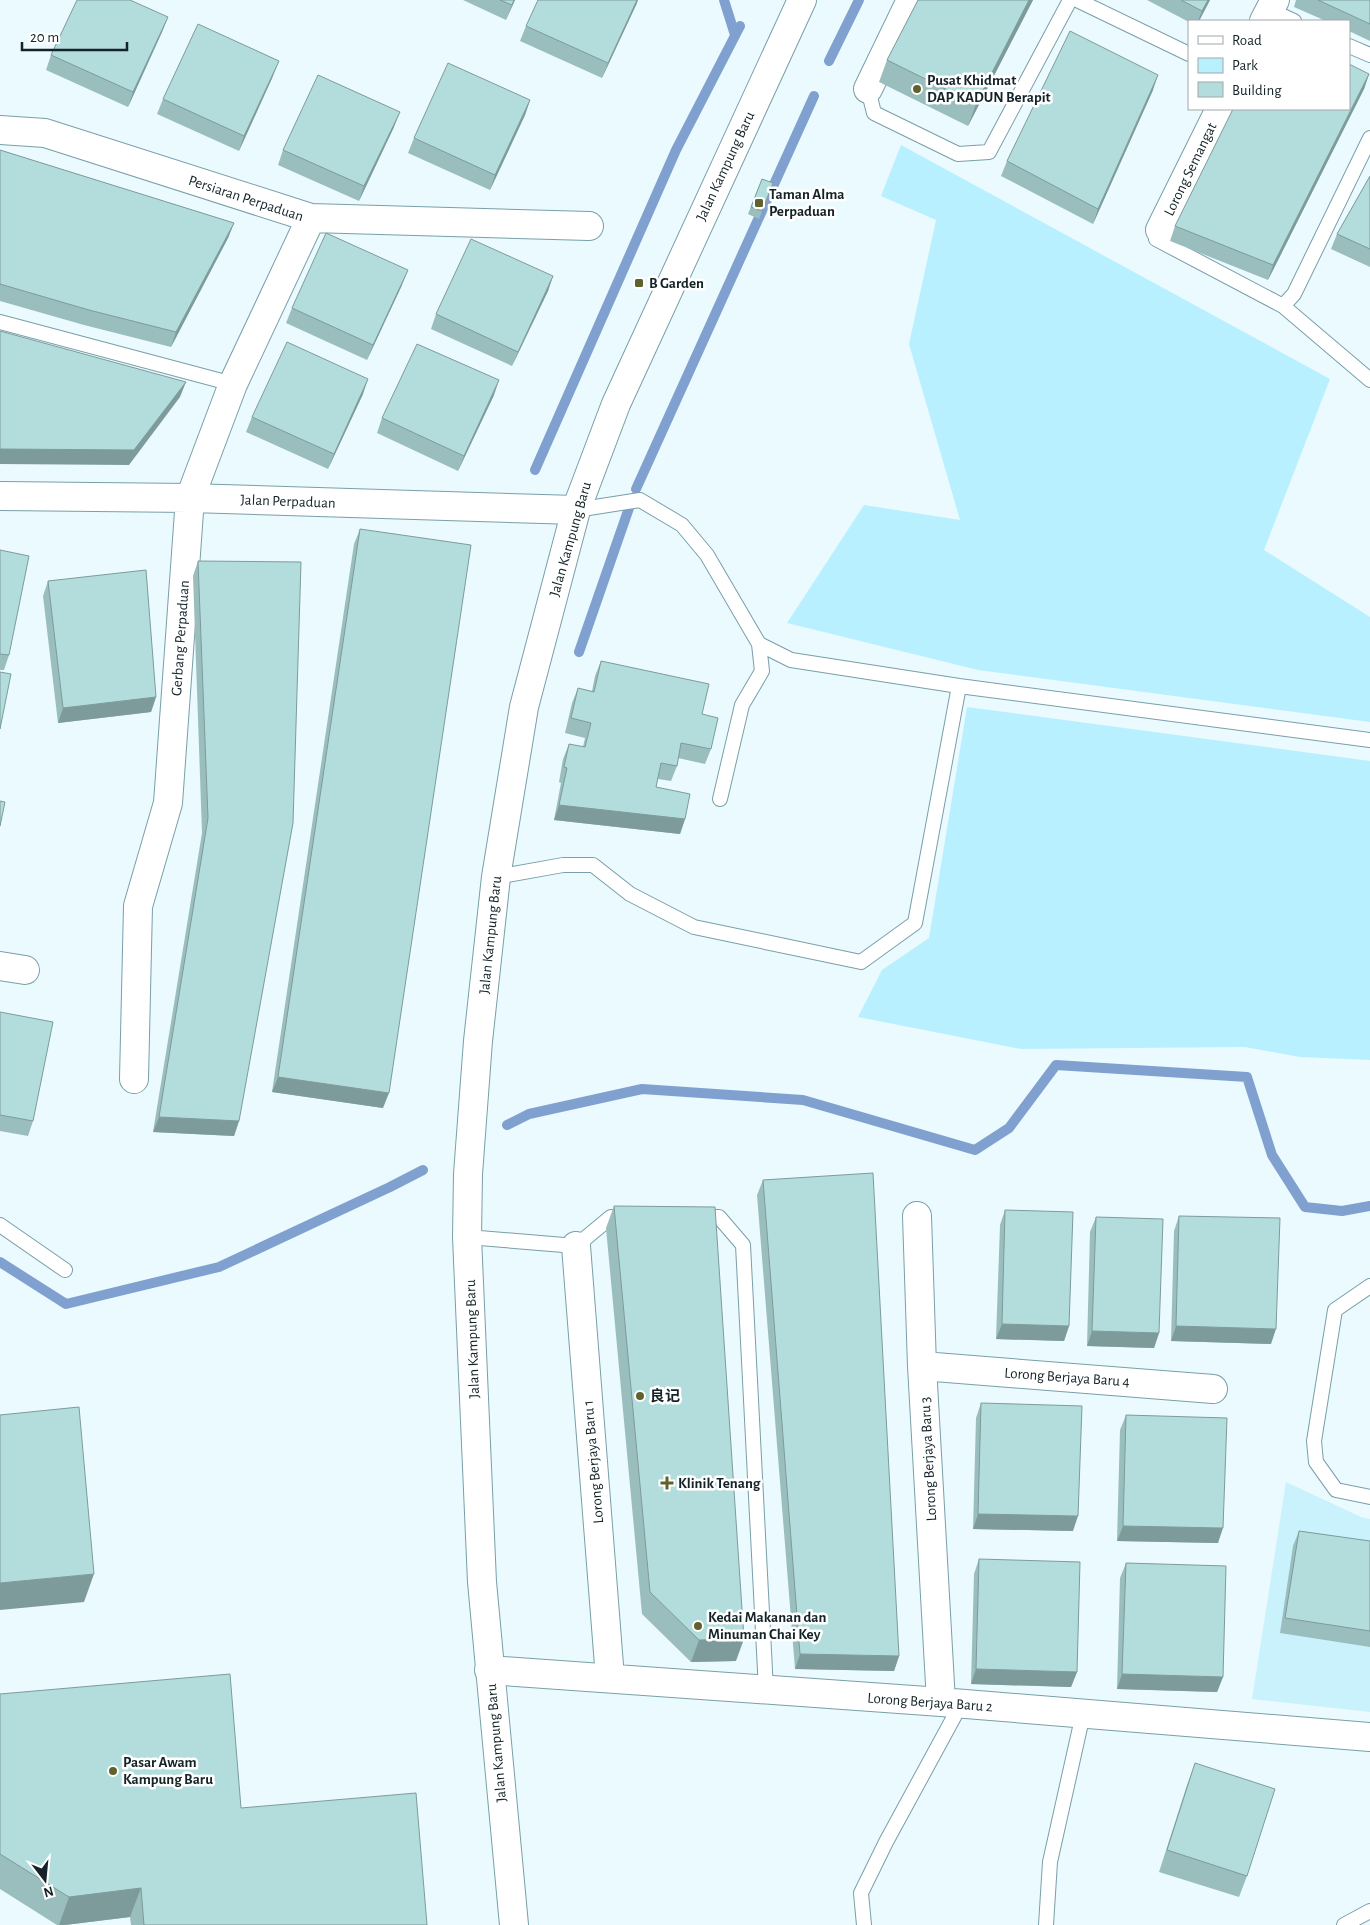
<svg xmlns="http://www.w3.org/2000/svg" width="1370" height="1925" font-family="'Alegreya Sans','Noto Sans SC',sans-serif">
<style>
.built{fill:#caf2fc}
.green{fill:#b9f0ff}
.lines{fill:none;stroke-linecap:round;stroke-linejoin:round}
.stream{stroke:#80a1cf;stroke-width:10}
.lane-casing{stroke:#799fa9;stroke-width:16}
.street-casing{stroke:#799fa9;stroke-width:30}
.secondary-casing{stroke:#799fa9;stroke-width:30}
.lane{stroke:#fff;stroke-width:14}
.street{stroke:#fff;stroke-width:28}
.secondary{stroke:#fff;stroke-width:28}
.wall{fill:#9abebd}
.shaded-wall{fill:#7d9b9a}
.building{fill:#b3dddc;stroke:#7d9b9a}
.poi-dot{fill:#5f622f;stroke:#fff;stroke-width:2}
.labels{text-anchor:middle;stroke-width:5;stroke-linejoin:round;paint-order:stroke}
.poi-label{font-size:15px;font-weight:bold;fill:#142327;stroke:#fff;text-anchor:start}
.street-label{font-size:15px;fill:#142327;stroke:#fff}
</style>
<rect width="100%" height="100%" fill="#eafafe"/>
<path class="built" d="M 1286,1482 L 1361,1517 L 1370,1519 L 1370,1712 L 1252,1699 Z"/>
<path class="green" d="M 901,145 L 1330,379 L 1264,550 L 1370,617 L 1370,722 L 978,670 L 787,623 L 864,505 L 960,520 L 909,344 L 936,220 L 881,196 Z
M 967,707 L 1370,761 L 1370,1060 L 1300,1057 L 1245,1047 L 1021,1049 L 858,1017 L 882,970 L 929,938 Z"/>
<g class="lines">
<path class="stream" d="M 724,0 L 735,35
M 829,61 L 859,0
M 535,470 L 676,150 L 740,26
M 636,489 L 814,96
M 579,652 L 629,508
M 507,1125 L 529,1114 L 642,1089 L 803,1100 L 975,1150 L 1009,1128 L 1056,1065 L 1247,1077 L 1272,1155 L 1305,1207 L 1342,1211 L 1370,1206
M 0,1262 L 66,1304 L 219,1267 L 390,1187 L 423,1170"/>
<g class="lane-casing">
<path id="lane" d="M 1077,0 L 1189,54
M 1270,10 L 1294,21
M 1349,46 L 1370,55
M 868,89 L 874,113 L 958,154 L 989,152 L 1070,0
M 1159,231 L 1156,239 L 1283,306 L 1294,294 L 1370,138
M 1283,306 L 1370,380
M 0,322 L 233,384
M 576,510 L 640,500 L 682,525 L 707,555 L 759,644 L 791,660 L 959,686 L 1370,740
M 720,799 L 742,705 L 762,671 L 759,644
M 496,877 L 563,865 L 593,865 L 630,894 L 694,927 L 861,962 L 915,923 L 959,686
M 697,1217 L 719,1217 L 743,1245 L 766,1690
M 0,1225 L 65,1270
M 467,1237 L 576,1246 L 611,1217 L 628,1217
M 1370,1286 L 1335,1310 L 1314,1441 L 1316,1462 L 1336,1490 L 1370,1497
M 864,1925 L 861,1893 L 886,1842 L 961,1704
M 1046,1925 L 1050,1862 L 1083,1714
M 1344,1925 L 1370,1911"/>
</g>
<g class="street-casing">
<path id="street" d="M 1264,21 L 1275,0
M 868,89 L 911,0
M 0,130 L 45,133 L 311,218 L 589,226
M 1160,230 L 1220,109
M 0,496 L 190,498 L 576,510
M 0,966 L 25,970
M 134,1079 L 138,906 L 168,803 L 190,498 L 233,384 L 311,218
M 917,1216 L 922,1366 L 941,1702
M 576,1246 L 610,1678
M 922,1366 L 1213,1389
M 489,1670 L 941,1702 L 1370,1737"/>
</g>
<g class="secondary-casing">
<path id="secondary" d="M 514,1925 L 482,1582 L 467,1237 L 468,1174 L 478,1041 L 496,877 L 524,707 L 576,510 L 616,404 L 802,0"/>
</g>
<use href="#lane" class="lane"/>
<use href="#street" class="street"/>
<use href="#secondary" class="secondary"/>
</g>
<path class="wall" d="M 463,0 L 515,0 L 506,20 Z
M 918,0 L 1033,0 L 968,126 L 879,82 L 887,60 Z
M 1147,0 L 1210,0 L 1199,21 L 1189,22 Z
M 1296,0 L 1370,0 L 1370,41 L 1349,31 L 1349,21 L 1326,21 L 1294,7 Z
M 637,3 L 602,78 L 520,41 L 526,26 Z
M 168,17 L 162,32 L 128,107 L 46,70 L 51,55 Z
M 1369,74 L 1364,89 L 1268,280 L 1170,241 L 1175,226 Z
M 273,76 L 239,151 L 157,114 L 163,99 Z
M 1153,90 L 1093,224 L 1001,176 L 1007,161 Z
M 530,100 L 525,115 L 490,190 L 408,153 L 414,138 Z
M 394,127 L 359,201 L 278,165 L 283,150 Z
M 0,150 L 234,223 L 228,238 L 171,347 L 84,325 L 0,301 Z
M 1370,176 L 1370,267 L 1331,249 L 1337,234 Z
M 762,179 L 773,183 L 759,219 L 748,214 Z
M 553,276 L 548,291 L 512,366 L 431,329 L 436,314 Z
M 402,285 L 367,360 L 286,323 L 292,308 Z
M 363,394 L 328,469 L 246,432 L 252,417 Z
M 494,395 L 458,471 L 377,433 L 382,418 Z
M 360,529 L 383,1108 L 272,1092 L 354,544 Z
M 0,550 L 9,655 L 4,670 L 0,670 Z
M 198,561 L 239,1121 L 234,1136 L 153,1132 L 202,833 L 193,576 Z
M 48,581 L 156,697 L 151,712 L 58,723 L 43,596 Z
M 601,661 L 702,714 L 711,749 L 705,764 L 678,758 L 677,766 L 671,781 L 658,779 L 656,787 L 685,819 L 680,834 L 554,820 L 561,783 L 559,782 L 563,759 L 569,744 L 583,747 L 585,738 L 565,733 L 572,703 L 578,688 L 592,691 L 595,676 Z
M 0,1012 L 33,1121 L 28,1136 L 0,1131 Z
M 763,1180 L 899,1656 L 894,1671 L 795,1669 L 757,1195 Z
M 614,1206 L 736,1661 L 691,1662 L 642,1614 L 606,1228 Z
M 1005,1210 L 1069,1326 L 1064,1341 L 996,1339 L 1000,1225 Z
M 1179,1216 L 1271,1344 L 1171,1341 L 1174,1231 Z
M 1096,1217 L 1159,1333 L 1154,1348 L 1087,1346 L 1090,1232 Z
M 981,1403 L 1073,1531 L 973,1529 L 976,1418 Z
M 1126,1415 L 1218,1543 L 1117,1541 L 1120,1430 Z
M 1299,1531 L 1370,1541 L 1370,1647 L 1280,1633 L 1293,1546 Z
M 979,1559 L 1077,1672 L 1071,1687 L 971,1684 L 974,1574 Z
M 1126,1563 L 1223,1677 L 1217,1692 L 1117,1689 L 1120,1578 Z
M 0,1694 L 241,1808 L 427,1925 L 131,1925 L 130,1917 L 65,1925 L 57,1925 L 0,1889 Z
M 1195,1763 L 1247,1876 L 1239,1897 L 1159,1872 L 1187,1785 Z"/>
<path class="shaded-wall" d="M 514,0 L 515,0 L 506,20 Z
M 637,0 L 638,0 L 637,3 L 602,78 L 608,63 Z
M 1029,0 L 1033,0 L 968,126 L 976,104 Z
M 1208,0 L 1210,0 L 1199,21 L 1198,21 L 1202,11 Z
M 168,17 L 162,32 L 128,107 L 133,92 Z
M 279,61 L 273,76 L 239,151 L 244,136 Z
M 1369,74 L 1364,89 L 1268,280 L 1273,265 Z
M 1158,75 L 1153,90 L 1093,224 L 1098,209 Z
M 530,100 L 525,115 L 490,190 L 495,175 Z
M 400,112 L 394,127 L 359,201 L 364,186 Z
M 234,223 L 228,238 L 171,347 L 176,332 Z
M 408,270 L 402,285 L 367,360 L 373,345 Z
M 553,276 L 548,291 L 512,366 L 518,352 Z
M 368,379 L 363,394 L 328,469 L 334,454 Z
M 499,380 L 494,395 L 458,471 L 464,456 Z
M 186,382 L 180,397 L 129,465 L 0,464 L 0,449 Z
M 156,697 L 151,712 L 58,723 L 63,708 Z
M 559,805 L 685,819 L 680,834 L 554,820 Z
M 278,1077 L 389,1093 L 383,1108 L 272,1092 Z
M 159,1117 L 239,1121 L 234,1136 L 153,1132 Z
M 1002,1324 L 1069,1326 L 1064,1341 L 996,1339 Z
M 1176,1326 L 1276,1329 L 1271,1344 L 1171,1341 Z
M 1092,1331 L 1159,1333 L 1154,1348 L 1087,1346 Z
M 978,1514 L 1078,1516 L 1073,1531 L 973,1529 Z
M 1123,1526 L 1223,1528 L 1218,1543 L 1117,1541 Z
M 94,1574 L 84,1602 L 0,1610 L 0,1583 Z
M 744,1639 L 736,1661 L 691,1662 L 699,1640 Z
M 800,1654 L 899,1656 L 894,1671 L 795,1669 Z
M 976,1669 L 1077,1672 L 1071,1687 L 971,1684 Z
M 1122,1674 L 1223,1677 L 1217,1692 L 1117,1689 Z
M 141,1888 L 130,1917 L 65,1925 L 59,1925 L 69,1897 Z"/>
<path class="building" d="M 77,0 L 130,0 L 168,17 L 133,92 L 51,55 Z
M 500,0 L 514,0 L 512,5 Z
M 538,0 L 637,0 L 608,63 L 526,26 Z
M 918,0 L 1029,0 L 976,104 L 887,60 Z
M 1181,0 L 1208,0 L 1202,11 Z
M 1318,0 L 1370,0 L 1370,24 Z
M 198,24 L 279,61 L 244,136 L 163,99 Z
M 1070,31 L 1158,75 L 1098,209 L 1007,161 Z
M 448,63 L 530,100 L 495,175 L 414,138 Z
M 1349,64 L 1369,74 L 1273,265 L 1175,226 L 1233,109 L 1349,109 Z
M 318,75 L 400,112 L 364,186 L 283,150 Z
M 0,150 L 234,223 L 176,332 L 89,310 L 0,284 Z
M 1370,176 L 1370,249 L 1337,234 Z
M 762,179 L 773,183 L 762,211 L 751,207 Z
M 326,233 L 408,270 L 373,345 L 292,308 Z
M 471,239 L 553,276 L 518,352 L 436,314 Z
M 0,331 L 186,382 L 134,450 L 0,449 Z
M 287,342 L 368,379 L 334,454 L 252,417 Z
M 417,344 L 499,380 L 464,456 L 382,418 Z
M 360,529 L 471,545 L 389,1093 L 278,1077 Z
M 0,550 L 29,556 L 9,655 L 0,654 Z
M 198,561 L 301,562 L 293,823 L 239,1121 L 159,1117 L 208,818 Z
M 146,570 L 156,697 L 63,708 L 48,581 Z
M 601,661 L 709,684 L 702,714 L 718,718 L 711,749 L 681,743 L 677,766 L 661,763 L 656,787 L 690,794 L 685,819 L 559,805 L 567,768 L 564,767 L 569,744 L 585,747 L 591,723 L 571,718 L 578,688 L 594,692 Z
M 0,672 L 11,674 L 0,729 Z
M 0,801 L 5,802 L 0,826 Z
M 0,1012 L 53,1022 L 33,1121 L 0,1115 Z
M 873,1173 L 899,1656 L 800,1654 L 763,1180 Z
M 614,1206 L 715,1207 L 744,1639 L 699,1640 L 650,1592 Z
M 1005,1210 L 1073,1212 L 1069,1326 L 1002,1324 Z
M 1179,1216 L 1280,1218 L 1276,1329 L 1176,1326 Z
M 1096,1217 L 1163,1219 L 1159,1333 L 1092,1331 Z
M 981,1403 L 1082,1406 L 1078,1516 L 978,1514 Z
M 79,1407 L 94,1574 L 0,1583 L 0,1415 Z
M 1126,1415 L 1227,1418 L 1223,1528 L 1123,1526 Z
M 1299,1531 L 1370,1541 L 1370,1631 L 1285,1618 Z
M 979,1559 L 1080,1562 L 1077,1672 L 976,1669 Z
M 1126,1563 L 1226,1566 L 1223,1677 L 1122,1674 Z
M 230,1674 L 241,1808 L 416,1793 L 427,1925 L 144,1925 L 141,1888 L 69,1897 L 0,1854 L 0,1694 Z
M 1195,1763 L 1275,1789 L 1247,1876 L 1167,1850 Z"/>
<g class="poi-dot">
<circle cx="917" cy="89" r="5"/>
<rect x="754" y="198" width="10" height="10" rx="2.5"/>
<rect x="634" y="278" width="10" height="10" rx="2.5"/>
<circle cx="640" cy="1396" r="5"/>
<path d="M664.5 1475.5h5v5h5v5h-5v5h-5v-5h-5v-5h5z"/>
<circle cx="698" cy="1626" r="5"/>
<circle cx="113" cy="1771" r="5"/>
</g>
<g class="labels">
<g class="poi-label">
<text x="927" y="85">Pusat Khidmat<tspan x="927" dy="17">DAP KADUN Berapit</tspan></text>
<text x="769" y="199">Taman Alma<tspan x="769" dy="17">Perpaduan</tspan></text>
<text x="649" y="288">B Garden</text>
<text x="650" y="1401">良记</text>
<text x="678" y="1488">Klinik Tenang</text>
<text x="708" y="1622">Kedai Makanan dan<tspan x="708" dy="17">Minuman Chai Key</tspan></text>
<text x="123" y="1767">Pasar Awam<tspan x="123" dy="17">Kampung Baru</tspan></text>
</g>
<g class="street-label">
<text transform="translate(725 166) rotate(-65)" y="5">Jalan Kampung Baru</text>
<text transform="translate(1190 169) rotate(-64)" y="5">Lorong Semangat</text>
<text transform="translate(246 198) rotate(18)" y="5">Persiaran Perpaduan</text>
<text transform="translate(288 501) rotate(2)" y="5">Jalan Perpaduan</text>
<text transform="translate(570 539) rotate(-74)" y="5">Jalan Kampung Baru</text>
<text transform="translate(180 638) rotate(-86)" y="5">Gerbang Perpaduan</text>
<text transform="translate(490 935) rotate(-84)" y="5">Jalan Kampung Baru</text>
<text transform="translate(472 1339) rotate(-92)" y="5">Jalan Kampung Baru</text>
<text transform="translate(1067 1377) rotate(4)" y="5">Lorong Berjaya Baru 4</text>
<text transform="translate(928 1459) rotate(-93)" y="5">Lorong Berjaya Baru 3</text>
<text transform="translate(593 1462) rotate(-95)" y="5">Lorong Berjaya Baru 1</text>
<text transform="translate(930 1702) rotate(4)" y="5">Lorong Berjaya Baru 2</text>
<text transform="translate(496 1743) rotate(-95)" y="5">Jalan Kampung Baru</text>
</g>
</g>
<rect x="1188" y="20" width="162" height="90" fill="#ffffff" stroke="#a1a7a9"/>
<rect x="1198" y="36" width="25" height="8" fill="#ffffff" stroke="#a1a7a9"/>
<text x="1232" y="45" font-size="15" fill="#142327">Road</text>
<rect x="1198" y="58" width="25" height="15" fill="#b9f0ff" stroke="#a1a7a9"/>
<text x="1232" y="70" font-size="15" fill="#142327">Park</text>
<rect x="1198" y="82" width="25" height="15" fill="#b3dddc" stroke="#a1a7a9"/>
<text x="1232" y="95" font-size="15" fill="#142327">Building</text>
<g transform="translate(45 1880) rotate(164)" stroke="#ffffff" stroke-width="4" paint-order="stroke">
<path d="M0-4L9 19L0 12L-9 19Z" fill="#142327"/>
<text y="-8" font-size="14" font-weight="bold" text-anchor="middle" fill="#142327">N</text>
</g>
<path d="M22 42v8h105v-8" fill="none" stroke="#142327" stroke-width="2.5"/>
<text x="30" y="42" font-size="15" fill="#142327" stroke="#ffffff" stroke-width="4" paint-order="stroke">20 m</text>
</svg>
